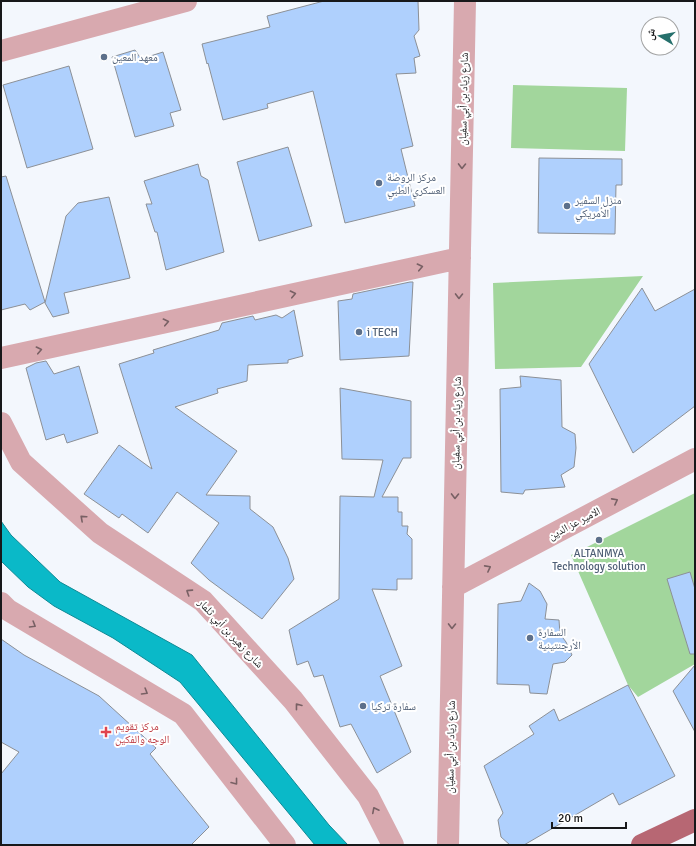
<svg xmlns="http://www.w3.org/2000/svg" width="696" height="846" font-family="Signika,'Noto Naskh Arabic',sans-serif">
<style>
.green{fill:#a2d69c}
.water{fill:#0ab9c8;stroke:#0e8994}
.building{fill:#afd0fd;stroke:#8c9096}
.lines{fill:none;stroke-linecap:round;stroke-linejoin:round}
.minor{stroke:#d8a9af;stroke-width:22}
.major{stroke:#b76773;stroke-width:22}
.oneway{stroke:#786064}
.service-dot{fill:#5c6f8a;stroke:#fff;stroke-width:1.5}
.health-dot{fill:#e0444e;stroke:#fff;stroke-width:1.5}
.labels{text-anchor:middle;stroke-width:4;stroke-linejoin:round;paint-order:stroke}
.service-label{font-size:11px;fill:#4e5e75;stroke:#fff;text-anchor:start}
.street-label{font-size:11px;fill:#17181a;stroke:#fff}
.health-label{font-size:11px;fill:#be3a42;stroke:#fff;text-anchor:start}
</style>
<rect width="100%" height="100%" fill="#f3f7fd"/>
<path class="green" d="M 513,85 L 627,88 L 625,151 L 511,148 Z
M 643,276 L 581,367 L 495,369 L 493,283 Z
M 695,493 L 695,664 L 638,697 L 628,685 L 571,555 Z"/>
<path class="water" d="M 1,521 L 11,535 L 60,582 L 192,655 L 329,825 L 348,845 L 315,845 L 180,682 L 113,638 L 54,606 L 28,587 L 1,561 Z"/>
<path class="building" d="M 324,1 L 418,1 L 419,30 L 414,36 L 420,56 L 414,58 L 416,73 L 396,74 L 413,146 L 401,149 L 415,206 L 345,223 L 313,91 L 267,104 L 268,108 L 223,120 L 208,63 L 207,64 L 202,44 L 270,27 L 267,16 Z
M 135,50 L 141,59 L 163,52 L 181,110 L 170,113 L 174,126 L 135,137 L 112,57 Z
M 69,66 L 93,149 L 27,168 L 3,85 Z
M 288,147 L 312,226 L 259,241 L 237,162 Z
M 539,158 L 622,159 L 622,185 L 616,185 L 615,234 L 538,233 Z
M 198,164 L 201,176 L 208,180 L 224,252 L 166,270 L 157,232 L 155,232 L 146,204 L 152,204 L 144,181 Z
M 6,176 L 45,302 L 30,310 L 25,304 L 1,310 L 1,177 Z
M 109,197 L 130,278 L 64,293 L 69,313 L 53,317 L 45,303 L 66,216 L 78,203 Z
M 410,282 L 413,282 L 409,356 L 340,360 L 338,301 L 352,299 L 353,294 Z
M 642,288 L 655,311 L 695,289 L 695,406 L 633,453 L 589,364 Z
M 294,310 L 303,356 L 288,360 L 288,363 L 248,365 L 247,381 L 217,389 L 218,393 L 175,407 L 237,451 L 206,495 L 250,496 L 250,509 L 273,527 L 288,558 L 294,579 L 262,619 L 209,580 L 191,563 L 219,523 L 177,492 L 148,533 L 122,514 L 119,518 L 84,494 L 119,445 L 152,469 L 119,364 L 154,353 L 153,350 L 219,330 L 222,323 L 253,316 L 255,320 L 276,315 L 282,318 Z
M 46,361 L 54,374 L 79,366 L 98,433 L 67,443 L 64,434 L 46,440 L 26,368 L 36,363 Z
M 520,376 L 561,380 L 562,427 L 575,434 L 576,448 L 574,467 L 561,475 L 565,487 L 525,490 L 523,494 L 501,492 L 500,389 L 521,387 Z
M 340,388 L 411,401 L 411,458 L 403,458 L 382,497 L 398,497 L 398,512 L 402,512 L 402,526 L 408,526 L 407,534 L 412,539 L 412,579 L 397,579 L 397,590 L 372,589 L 402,666 L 380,676 L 411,752 L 377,773 L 351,724 L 340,727 L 323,675 L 314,677 L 308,661 L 297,665 L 289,630 L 339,599 L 340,496 L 374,497 L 383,460 L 342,459 Z
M 690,572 L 695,589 L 695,654 L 690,654 L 667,579 Z
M 529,583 L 540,591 L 547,604 L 545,619 L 559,620 L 560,634 L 566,642 L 572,655 L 565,662 L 553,664 L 547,694 L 530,693 L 529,685 L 497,684 L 498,604 L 521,601 Z
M 1,639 L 24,655 L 99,696 L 156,748 L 150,754 L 209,827 L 191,845 L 1,845 L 1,774 L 19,752 L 1,742 Z
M 695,665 L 695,732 L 673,691 Z
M 628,685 L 675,776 L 619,805 L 613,793 L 524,845 L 510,845 L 501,837 L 498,820 L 503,813 L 484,766 L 534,734 L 529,726 L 554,709 L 559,721 Z"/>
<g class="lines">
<path class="minor" d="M 1,51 L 186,1
M 1,358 L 460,258
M 1,423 L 21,462 L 100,533 L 203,601 L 293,700 L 368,796 L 393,845
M 453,587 L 695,459
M 1,603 L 8,610 L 183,714 L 285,845
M 448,845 L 465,1"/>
<path class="major" d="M 642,845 L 695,820"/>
</g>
<defs><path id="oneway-chevron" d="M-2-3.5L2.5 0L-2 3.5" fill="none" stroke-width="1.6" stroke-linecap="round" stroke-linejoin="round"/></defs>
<g class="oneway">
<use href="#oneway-chevron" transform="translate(462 166) rotate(91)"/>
<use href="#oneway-chevron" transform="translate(420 267) rotate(-12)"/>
<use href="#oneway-chevron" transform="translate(293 294) rotate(-12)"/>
<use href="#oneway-chevron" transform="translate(459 296) rotate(91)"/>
<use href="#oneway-chevron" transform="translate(166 322) rotate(-12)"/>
<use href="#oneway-chevron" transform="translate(39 350) rotate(-12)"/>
<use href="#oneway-chevron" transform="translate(455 496) rotate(91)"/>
<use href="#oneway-chevron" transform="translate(615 501) rotate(-28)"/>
<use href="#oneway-chevron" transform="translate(83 518) rotate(-138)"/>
<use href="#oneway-chevron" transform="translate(488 568) rotate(-28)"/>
<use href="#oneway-chevron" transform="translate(189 592) rotate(-147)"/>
<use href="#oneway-chevron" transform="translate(33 625) rotate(31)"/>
<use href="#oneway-chevron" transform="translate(452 626) rotate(91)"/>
<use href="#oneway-chevron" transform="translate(145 692) rotate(31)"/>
<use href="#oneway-chevron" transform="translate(298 706) rotate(-128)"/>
<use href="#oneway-chevron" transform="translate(235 782) rotate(52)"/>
<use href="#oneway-chevron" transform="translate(375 810) rotate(-117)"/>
</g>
<g class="service-dot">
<circle cx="104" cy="57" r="4"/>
<circle cx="379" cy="183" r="4"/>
<circle cx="567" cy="206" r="4"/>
<circle cx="359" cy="332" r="4"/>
<circle cx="599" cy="540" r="4"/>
<circle cx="530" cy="638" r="4"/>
<circle cx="363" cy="706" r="4"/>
</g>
<path class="health-dot" d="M104 726h4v4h4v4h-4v4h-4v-4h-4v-4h4z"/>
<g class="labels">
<g class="service-label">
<text x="112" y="61">معهد المعين</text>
<text x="387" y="181">مركز الروضة<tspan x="387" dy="13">العسكري الطبي</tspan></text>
<text x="575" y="204">منزل السفير<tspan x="575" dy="13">الأمريكي</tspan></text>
<text x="367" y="336">i TECH</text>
<text x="599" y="557" text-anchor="middle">ALTANMYA<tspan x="599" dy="13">Technology solution</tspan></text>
<text x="538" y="636">السفارة<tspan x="538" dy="13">الأرجنتينية</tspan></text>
<text x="371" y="710">سفارة تركيا</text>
</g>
<g class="street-label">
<text transform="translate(463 99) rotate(-89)" y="4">شارع زياد بن أبي سفيان</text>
<text transform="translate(456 423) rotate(-89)" y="4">شارع زياد بن أبي سفيان</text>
<text transform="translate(574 523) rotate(-28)" y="4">الامير عز الدين</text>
<text transform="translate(231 633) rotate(47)" y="4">شارع زهير بن أبي ثلمار</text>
<text transform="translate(450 747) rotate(-89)" y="4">شارع زياد بن أبي سفيان</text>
</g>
<g class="health-label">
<text x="115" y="730">مركز تقويم<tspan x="115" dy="13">الوجه والفكين</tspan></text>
</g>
</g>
<rect width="696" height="846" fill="none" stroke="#17181a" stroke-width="4"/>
<g transform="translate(660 36) rotate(280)"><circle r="19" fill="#ffffff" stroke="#a2a3a3"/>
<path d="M0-3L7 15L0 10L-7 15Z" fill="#26706c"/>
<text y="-6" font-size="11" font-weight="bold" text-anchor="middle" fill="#17181a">ش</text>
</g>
<path d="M552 822v6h74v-6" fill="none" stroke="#17181a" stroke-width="2"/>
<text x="558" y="822" font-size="12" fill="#17181a" stroke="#ffffff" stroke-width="3" paint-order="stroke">20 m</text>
</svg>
